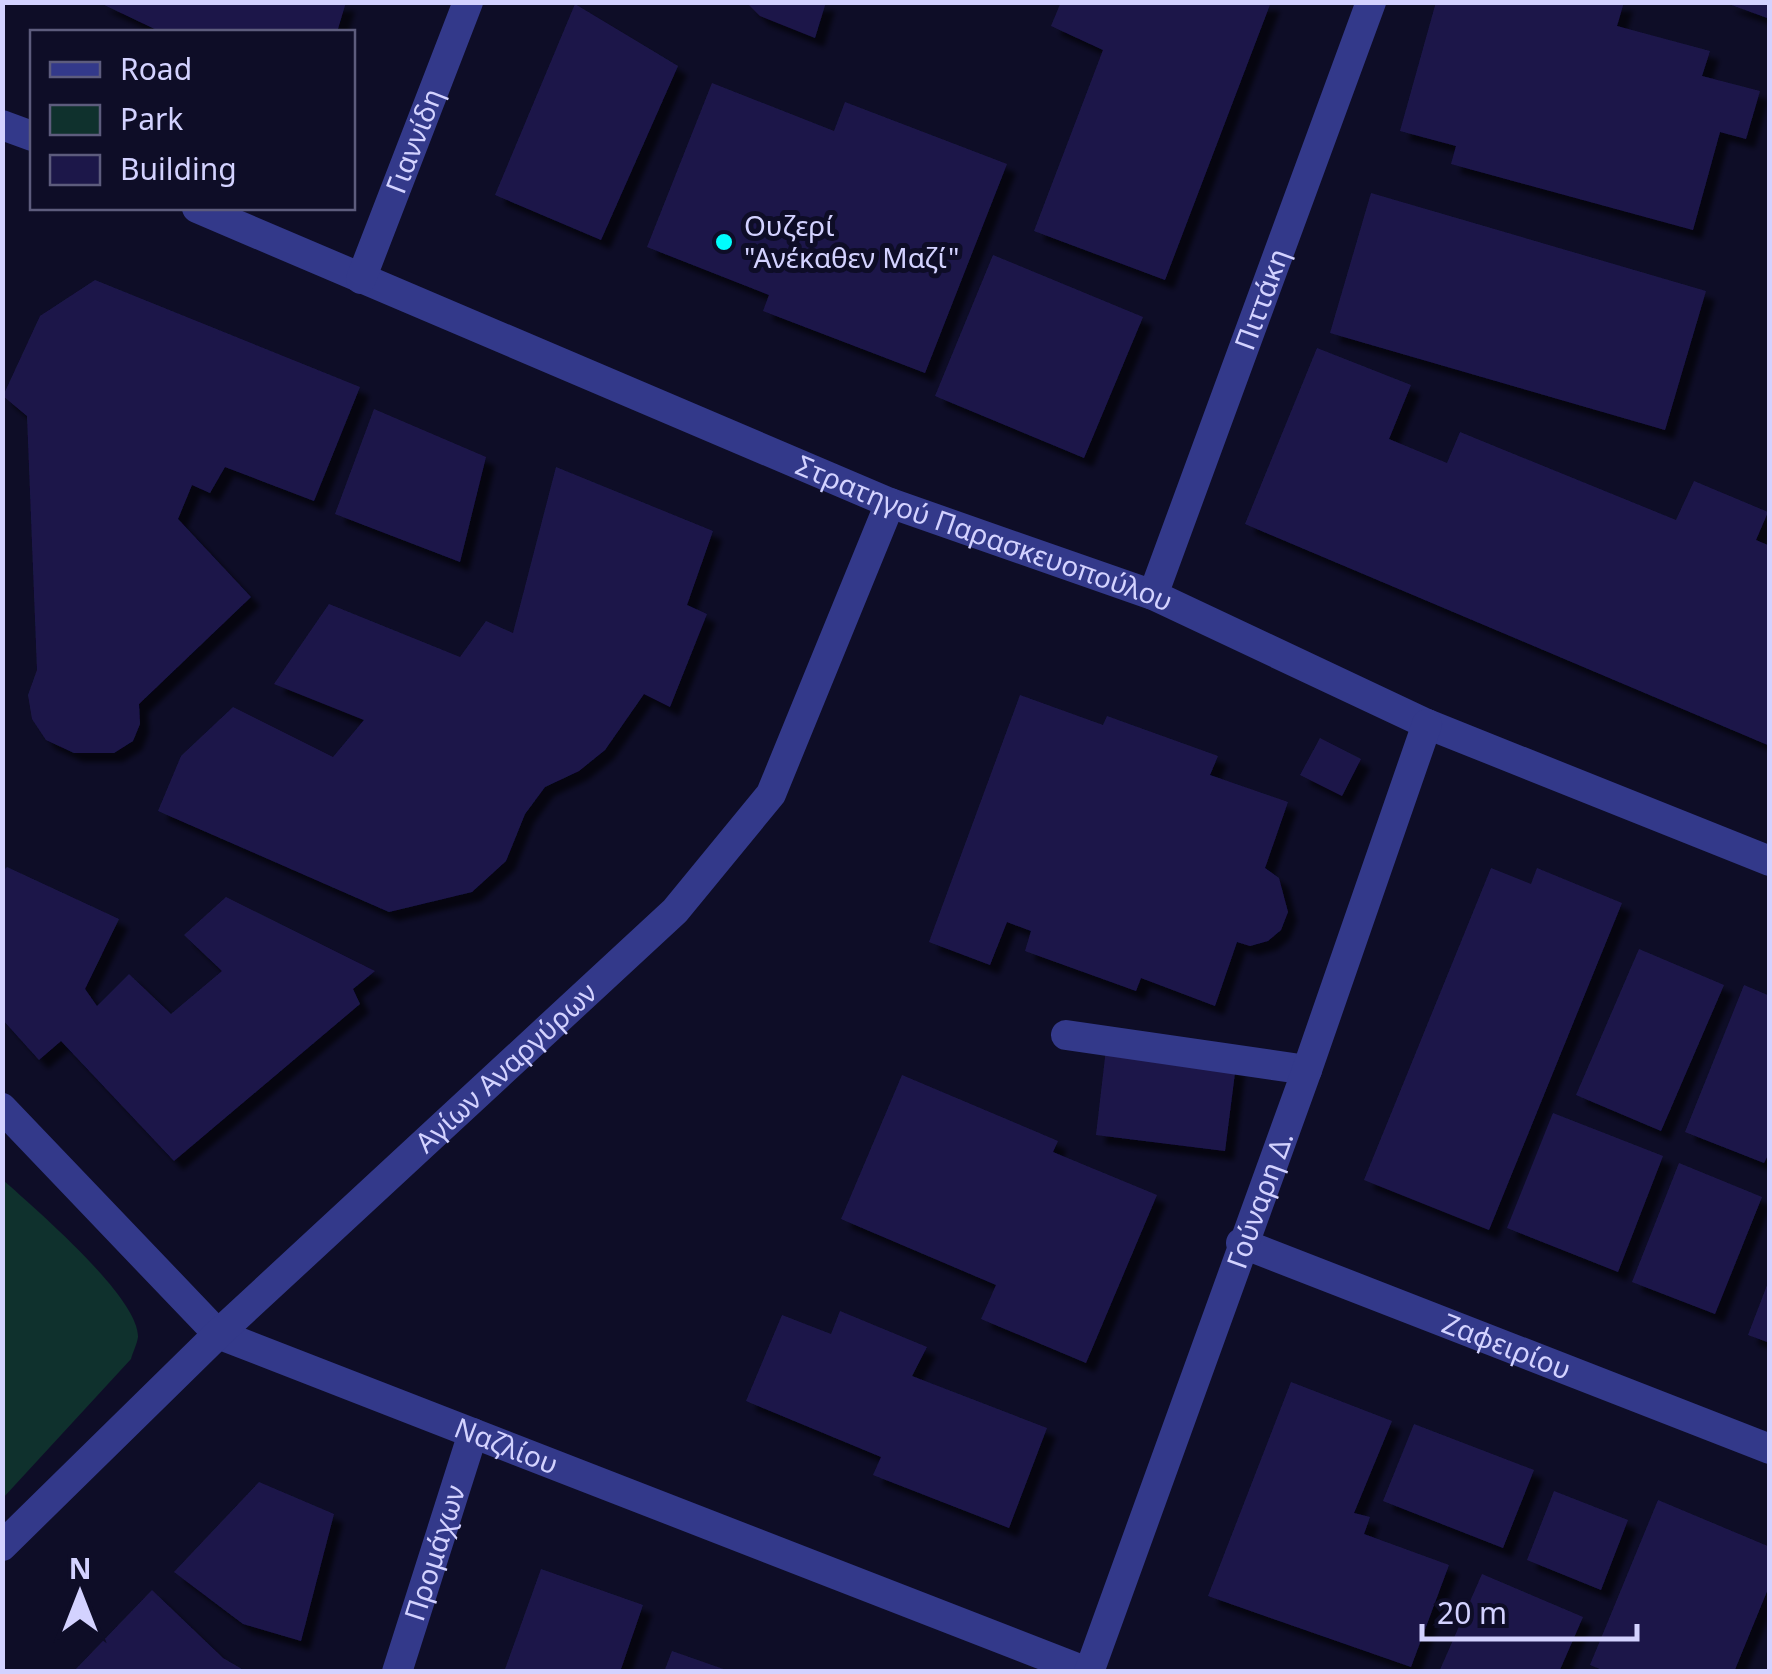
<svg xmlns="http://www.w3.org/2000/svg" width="1772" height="1674" font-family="'Noto Sans',sans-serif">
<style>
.green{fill:#0f312d}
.building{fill:#1c1749;filter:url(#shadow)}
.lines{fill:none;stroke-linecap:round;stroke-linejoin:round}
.minor{stroke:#33398a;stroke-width:30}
.poi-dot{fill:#00fdfc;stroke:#0e0d27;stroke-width:4}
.labels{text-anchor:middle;stroke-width:10;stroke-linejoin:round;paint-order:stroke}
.street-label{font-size:28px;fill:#d3d2ff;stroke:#0e0d27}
.poi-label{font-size:28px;fill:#d3d2ff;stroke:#0e0d27;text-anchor:start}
</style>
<defs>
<filter id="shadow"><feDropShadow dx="9" dy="9" stdDeviation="2.5" flood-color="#0009"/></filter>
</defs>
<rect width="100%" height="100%" fill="#0e0d27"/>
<path class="green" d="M 2,1179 C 33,1207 139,1297 138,1337 C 137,1344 133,1352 131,1359 L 3,1498 Z"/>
<path class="building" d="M 98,2 L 346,2 L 337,32 L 161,32 Z
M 746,2 L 826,2 L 815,38 L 760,16 Z
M 1061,2 L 1271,2 L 1165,280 L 1034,231 L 1103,50 L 1051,26 Z
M 1436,2 L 1624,2 L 1617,26 L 1710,51 L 1702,76 L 1760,91 L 1746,139 L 1720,132 L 1693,230 L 1451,164 L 1456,146 L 1400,131 Z
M 1726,2 L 1770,2 L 1770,19 L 1726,3 Z
M 575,4 L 678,66 L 601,240 L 495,195 Z
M 712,83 L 834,131 L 845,102 L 1007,164 L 925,373 L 763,311 L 769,295 L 647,247 Z
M 1371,193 L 1706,291 L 1665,430 L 1330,333 Z
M 993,255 L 1143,317 L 1084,458 L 935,396 Z
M 95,280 L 360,387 L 314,501 L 225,467 L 210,493 L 192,485 L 178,519 L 251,597 L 139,704 L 140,724 L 133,741 L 114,753 L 74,753 L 46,740 L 32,719 L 28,695 L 37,670 L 27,416 L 3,396 L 40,316 Z
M 1317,348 L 1411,385 L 1389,439 L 1447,463 L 1460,432 L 1676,520 L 1694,481 L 1768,512 L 1756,540 L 1770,546 L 1770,746 L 1245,524 Z
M 374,409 L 486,457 L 460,562 L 335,514 Z
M 556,467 L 713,531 L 687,605 L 707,614 L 670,707 L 644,694 L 605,750 L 579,771 L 545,787 L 525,814 L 506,861 L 472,892 L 389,912 L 158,811 L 181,756 L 233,707 L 333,757 L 364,720 L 274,684 L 329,604 L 460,657 L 486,621 L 513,633 Z
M 1020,695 L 1103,725 L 1107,716 L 1218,756 L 1210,775 L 1288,802 L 1265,868 L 1279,878 L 1288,912 L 1281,930 L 1268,941 L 1250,946 L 1237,942 L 1215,1006 L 1141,978 L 1136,991 L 1025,951 L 1031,931 L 1007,922 L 990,965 L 929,942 Z
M 1320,738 L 1361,759 L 1342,796 L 1300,775 Z
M 7,867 L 119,919 L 85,989 L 97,1006 L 129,974 L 171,1014 L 222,971 L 184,935 L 226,897 L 375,971 L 353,989 L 360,1004 L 174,1161 L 61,1041 L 39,1060 L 2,1019 L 2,872 Z
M 1491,868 L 1531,884 L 1537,868 L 1622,903 L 1489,1230 L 1364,1180 Z
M 1639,949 L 1724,985 L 1661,1131 L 1576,1095 Z
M 1744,985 L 1770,996 L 1770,1151 L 1764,1163 L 1685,1132 Z
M 1106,1049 L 1236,1065 L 1225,1151 L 1096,1135 Z
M 902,1075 L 1058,1141 L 1053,1152 L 1157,1195 L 1086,1363 L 981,1319 L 996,1285 L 841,1219 Z
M 1553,1113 L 1663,1156 L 1618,1272 L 1507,1228 Z
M 1679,1163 L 1762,1197 L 1715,1314 L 1632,1282 Z
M 1769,1280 L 1770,1281 L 1770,1343 L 1748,1335 Z
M 840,1311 L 927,1347 L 912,1376 L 1047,1428 L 1009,1528 L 873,1475 L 881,1457 L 746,1401 L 782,1315 L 831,1334 Z
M 1291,1382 L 1392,1421 L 1354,1513 L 1370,1517 L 1364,1534 L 1449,1565 L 1411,1667 L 1208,1596 Z
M 1414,1424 L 1534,1470 L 1503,1548 L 1383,1501 Z
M 259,1482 L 334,1514 L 301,1641 L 243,1624 L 174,1572 Z
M 1554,1491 L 1628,1520 L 1601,1590 L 1527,1560 Z
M 1658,1500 L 1770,1547 L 1770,1584 L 1734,1672 L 1607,1672 L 1590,1665 Z
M 541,1569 L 643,1605 L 620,1672 L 504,1672 Z
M 1482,1574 L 1583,1617 L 1559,1672 L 1439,1672 Z
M 152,1590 L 223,1658 L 247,1672 L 73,1672 Z
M 672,1651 L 729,1671 L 729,1672 L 664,1672 Z"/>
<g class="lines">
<g class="minor">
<path d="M 2,125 L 32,136"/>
<path id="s1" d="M 197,208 L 890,503 L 1153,595 L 1427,724 L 1770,861"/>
<path id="s2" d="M 361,279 L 468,2"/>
<path id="s3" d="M 1153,595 L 1371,2"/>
<path d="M 1066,1035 L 1307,1070"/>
<path id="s4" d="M 2,1108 L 218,1334 L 1087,1672"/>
<path id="s5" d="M 1241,1243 L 1770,1449"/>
<path id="s6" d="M 2,1546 L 218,1334 L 675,911 L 771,794 L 890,503"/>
<path id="s7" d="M 397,1672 L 473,1433"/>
<path id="s8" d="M 1089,1672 L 1307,1070 L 1427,724"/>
</g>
</g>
<circle class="poi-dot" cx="724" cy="242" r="10"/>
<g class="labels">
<g class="street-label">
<text dy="10" stroke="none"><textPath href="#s2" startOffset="148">Γιαννίδη</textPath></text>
<text dy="10" stroke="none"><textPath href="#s3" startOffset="315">Πιττάκη</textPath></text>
<text dy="10" stroke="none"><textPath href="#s1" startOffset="852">Στρατηγού Παρασκευοπούλου</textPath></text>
<text dy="10" stroke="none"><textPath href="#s6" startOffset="695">Αγίων Αναργύρων</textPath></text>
<text dy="10" stroke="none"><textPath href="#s8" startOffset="502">Γούναρη Δ.</textPath></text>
<text dy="10" stroke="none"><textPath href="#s5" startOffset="285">Ζαφειρίου</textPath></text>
<text dy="10" stroke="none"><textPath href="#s4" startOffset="622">Ναζλίου</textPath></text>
<text dy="10" stroke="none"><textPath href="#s7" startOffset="125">Προμάχων</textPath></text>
</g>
<g class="poi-label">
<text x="744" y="236">Ουζερί<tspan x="744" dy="32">"Ανέκαθεν Μαζί"</tspan></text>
</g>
</g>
<rect width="1772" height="1674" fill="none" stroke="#d3d2ff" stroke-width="10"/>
<rect x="30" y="30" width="325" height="180" fill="#0e0d27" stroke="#5d5c7d" stroke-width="2.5"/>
<rect x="50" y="62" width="50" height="15" fill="#33398a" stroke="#5d5c7d" stroke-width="2.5"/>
<text x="120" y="80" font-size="30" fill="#d3d2ff">Road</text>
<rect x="50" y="105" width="50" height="30" fill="#0f312d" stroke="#5d5c7d" stroke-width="2.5"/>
<text x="120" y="130" font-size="30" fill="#d3d2ff">Park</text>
<rect x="50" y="155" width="50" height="30" fill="#1c1749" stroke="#5d5c7d" stroke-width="2.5"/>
<text x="120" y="180" font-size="30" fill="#d3d2ff">Building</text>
<g transform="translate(80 1594)" stroke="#0e0d27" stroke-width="8" paint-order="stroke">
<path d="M0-8L18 38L0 25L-18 38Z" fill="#d3d2ff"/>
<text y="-15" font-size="28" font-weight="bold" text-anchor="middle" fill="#d3d2ff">N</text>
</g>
<path d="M1422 1624v15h215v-15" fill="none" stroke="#d3d2ff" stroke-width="5"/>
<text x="1437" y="1624" font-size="30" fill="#d3d2ff" stroke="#0e0d27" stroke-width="8" paint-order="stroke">20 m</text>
</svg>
